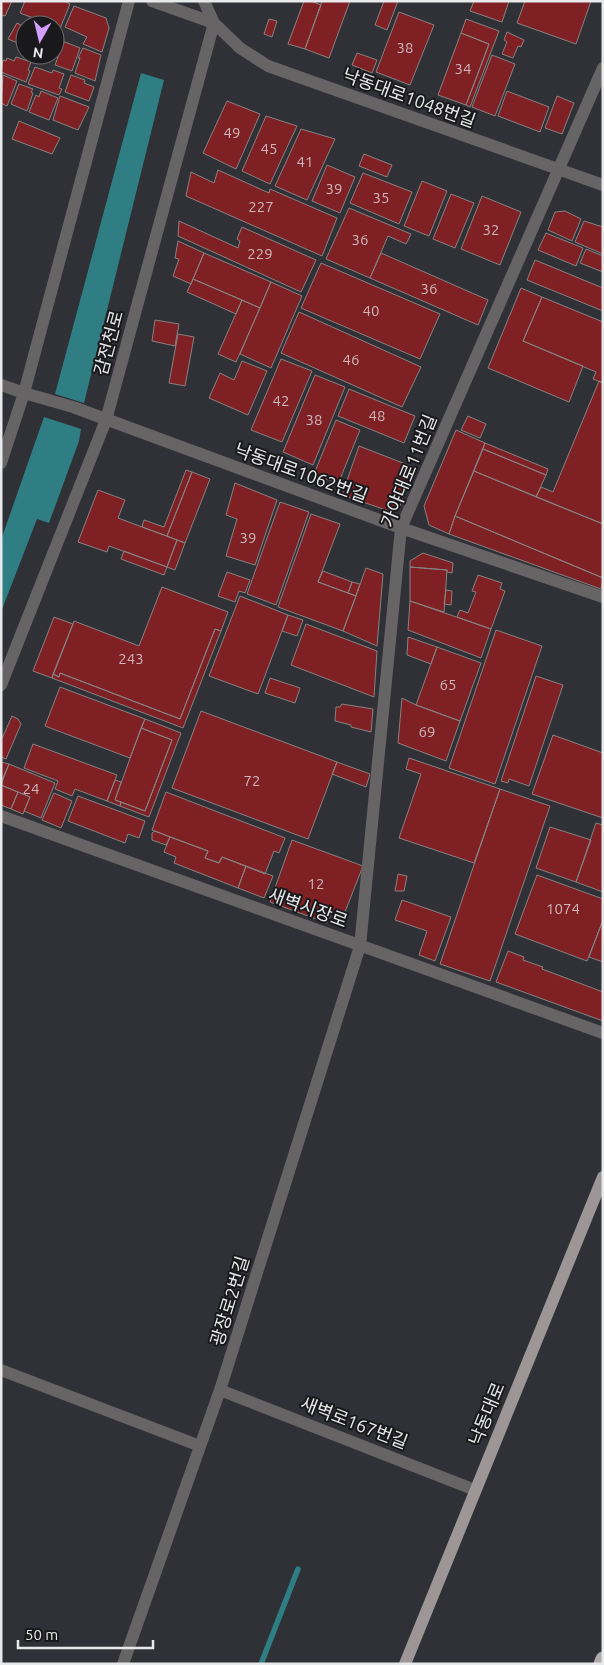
<svg xmlns="http://www.w3.org/2000/svg" width="604" height="1665" font-family="Ubuntu,'Noto Sans KR',sans-serif">
<style>
.water{fill:#2e7e83}
.lines{fill:none;stroke-linecap:round;stroke-linejoin:round}
.stream{stroke:#2e7e83;stroke-width:5.5}
.building{fill:#7e2024;stroke:#898282}
.minor{stroke:#676465;stroke-width:12}
.major{stroke:#9c9696;stroke-width:12}
.highway{stroke:#b0a9aa;stroke-width:15}
.labels{text-anchor:middle;stroke-width:4;stroke-linejoin:round;paint-order:stroke}
.number-label{font-size:15px;fill:#ceb7b9}
.street-label{font-size:18px;fill:#e8e9eb;stroke:#19191b}
</style>
<rect width="100%" height="100%" fill="#303136"/>
<path class="water" d="M 141,73 L 164,80 L 84,403 L 55,394 Z
M 44,417 L 81,429 L 79,441 L 49,523 L 37,519 L 1,612 L 1,540 Z"/>
<g class="lines">
<path class="stream" d="M 261,1664 L 298,1569"/>
</g>
<path class="building" d="M 1,1 L 12,1 L 5,16 L 1,15 Z
M 25,1 L 64,1 L 70,4 L 59,31 L 55,30 L 55,25 L 43,25 L 40,24 L 41,21 L 20,13 Z
M 304,1 L 311,1 L 321,5 L 305,49 L 288,44 Z
M 322,1 L 350,1 L 329,58 L 305,49 Z
M 384,1 L 398,1 L 387,30 L 375,25 Z
M 474,1 L 509,1 L 502,22 L 470,11 Z
M 525,1 L 591,1 L 576,44 L 517,23 Z
M 74,6 L 106,18 L 109,28 L 102,52 L 83,44 L 87,37 L 65,27 Z
M 399,12 L 434,25 L 410,85 L 376,72 Z
M 269,19 L 277,21 L 272,37 L 264,34 Z
M 466,19 L 499,31 L 470,107 L 466,105 L 489,44 L 461,33 Z
M 17,23 L 25,27 L 25,46 L 8,39 Z
M 507,32 L 524,40 L 521,47 L 518,46 L 513,58 L 502,54 L 507,42 L 504,40 Z
M 461,33 L 489,44 L 466,105 L 438,95 Z
M 55,38 L 80,48 L 72,71 L 55,65 L 59,54 L 55,52 Z
M 83,48 L 101,55 L 95,81 L 75,73 L 80,58 L 78,58 Z
M 357,53 L 377,60 L 372,73 L 352,65 Z
M 492,55 L 515,64 L 495,116 L 472,107 Z
M 16,57 L 31,62 L 28,70 L 30,71 L 26,82 L 1,72 L 3,60 L 6,61 L 7,58 L 14,61 Z
M 35,67 L 52,73 L 53,70 L 64,74 L 59,88 L 62,89 L 59,95 L 28,84 Z
M 3,75 L 17,81 L 7,106 L 1,103 Z
M 71,75 L 85,80 L 84,83 L 94,87 L 89,101 L 65,92 Z
M 19,84 L 33,89 L 31,92 L 33,93 L 27,111 L 11,104 Z
M 41,91 L 58,98 L 49,120 L 29,112 L 36,95 L 39,97 Z
M 507,91 L 549,107 L 540,132 L 498,116 Z
M 60,96 L 89,107 L 78,130 L 53,120 Z
M 557,96 L 574,103 L 562,134 L 545,128 Z
M 227,101 L 260,114 L 236,169 L 203,153 Z
M 266,116 L 297,126 L 270,184 L 242,171 Z
M 19,121 L 60,138 L 52,154 L 12,139 Z
M 301,129 L 335,139 L 307,200 L 275,186 Z
M 364,154 L 392,165 L 387,177 L 359,166 Z
M 327,165 L 355,177 L 340,213 L 312,201 Z
M 218,170 L 269,193 L 270,189 L 337,218 L 322,256 L 186,196 L 191,172 L 214,183 Z
M 363,173 L 412,192 L 399,224 L 350,203 Z
M 422,181 L 447,191 L 429,236 L 404,226 Z
M 451,194 L 474,203 L 455,248 L 433,239 Z
M 482,196 L 521,212 L 500,265 L 461,249 Z
M 349,208 L 411,234 L 406,244 L 388,236 L 370,278 L 326,259 Z
M 565,211 L 581,219 L 572,241 L 548,230 L 555,212 Z
M 179,221 L 238,248 L 240,241 L 237,239 L 242,227 L 316,260 L 301,292 L 178,236 Z
M 584,221 L 603,227 L 603,254 L 575,242 Z
M 546,233 L 583,248 L 576,266 L 538,250 Z
M 178,241 L 204,253 L 191,284 L 173,276 L 179,259 L 175,258 Z
M 586,249 L 603,256 L 603,272 L 580,263 Z
M 204,253 L 271,282 L 260,308 L 193,279 Z
M 381,253 L 488,300 L 478,325 L 370,278 Z
M 535,260 L 603,288 L 603,311 L 527,280 Z
M 321,263 L 440,314 L 420,359 L 301,308 Z
M 193,279 L 242,300 L 236,314 L 187,292 Z
M 271,282 L 302,296 L 271,368 L 240,354 Z
M 521,288 L 542,297 L 523,341 L 583,366 L 569,402 L 488,368 Z
M 542,297 L 603,322 L 603,383 L 593,379 L 596,372 L 523,341 Z
M 242,300 L 260,308 L 236,362 L 218,354 Z
M 299,312 L 421,367 L 402,407 L 281,353 Z
M 155,320 L 179,324 L 175,346 L 152,341 Z
M 178,334 L 194,337 L 185,386 L 169,383 Z
M 281,359 L 312,371 L 282,442 L 251,430 Z
M 242,361 L 267,371 L 248,415 L 209,398 L 220,373 L 234,380 Z
M 315,375 L 345,387 L 313,465 L 283,452 Z
M 599,381 L 603,383 L 603,524 L 536,497 L 541,487 L 553,492 Z
M 349,389 L 415,416 L 404,443 L 338,416 Z
M 468,416 L 486,424 L 480,438 L 461,430 Z
M 336,420 L 360,430 L 338,484 L 314,474 Z
M 456,430 L 485,443 L 455,516 L 449,534 L 429,525 L 424,506 Z
M 485,443 L 548,469 L 546,475 L 483,449 Z
M 359,446 L 413,467 L 400,506 L 389,511 L 342,495 Z
M 483,449 L 546,475 L 536,497 L 474,471 Z
M 186,470 L 192,472 L 167,536 L 142,527 L 144,520 L 164,527 Z
M 474,471 L 603,524 L 603,578 L 455,516 Z
M 192,472 L 210,479 L 185,543 L 167,536 Z
M 235,483 L 277,500 L 255,565 L 226,556 L 237,519 L 226,515 Z
M 98,490 L 125,500 L 118,518 L 177,540 L 167,567 L 109,546 L 107,552 L 78,542 Z
M 280,502 L 309,512 L 276,605 L 247,594 Z
M 311,514 L 340,524 L 318,582 L 356,596 L 343,631 L 278,607 Z
M 455,516 L 603,578 L 601,589 L 449,534 Z
M 177,540 L 185,543 L 175,570 L 167,567 Z
M 124,551 L 167,567 L 164,575 L 121,559 Z
M 423,553 L 453,563 L 452,573 L 447,572 L 447,570 L 410,567 L 410,561 Z
M 410,567 L 447,570 L 444,612 L 410,601 Z
M 366,568 L 383,574 L 377,646 L 343,631 Z
M 323,571 L 352,582 L 348,593 L 318,582 Z
M 227,572 L 250,580 L 245,593 L 239,591 L 235,602 L 218,596 Z
M 478,575 L 502,583 L 500,589 L 505,591 L 491,629 L 457,617 L 460,610 L 468,613 L 476,592 L 472,591 Z
M 352,582 L 360,584 L 356,596 L 348,593 Z
M 162,587 L 228,612 L 221,631 L 215,629 L 180,719 L 60,673 L 59,677 L 53,674 L 74,621 L 139,646 Z
M 446,590 L 452,591 L 451,605 L 444,604 Z
M 240,596 L 288,615 L 258,694 L 209,676 Z
M 410,601 L 491,629 L 481,658 L 408,630 Z
M 288,615 L 303,620 L 297,636 L 282,631 Z
M 54,617 L 73,624 L 52,678 L 33,671 Z
M 306,624 L 377,651 L 374,697 L 291,665 Z
M 215,629 L 221,631 L 183,728 L 52,678 L 53,674 L 59,677 L 60,673 L 180,719 Z
M 496,630 L 542,646 L 495,784 L 449,768 Z
M 408,637 L 437,647 L 431,664 L 407,655 Z
M 437,647 L 481,663 L 460,721 L 416,705 Z
M 536,676 L 563,685 L 529,786 L 509,779 L 508,783 L 501,781 Z
M 270,678 L 300,688 L 295,703 L 265,693 Z
M 60,687 L 145,719 L 130,758 L 45,726 Z
M 402,698 L 416,705 L 460,721 L 446,761 L 398,743 Z
M 342,704 L 373,709 L 371,732 L 351,727 L 351,725 L 335,721 L 336,707 L 340,707 Z
M 201,711 L 337,762 L 308,839 L 172,788 Z
M 12,716 L 18,719 L 21,724 L 6,759 L 1,757 L 1,741 Z
M 145,719 L 181,733 L 149,817 L 120,806 L 121,802 L 145,811 L 172,740 L 141,728 Z
M 141,728 L 172,740 L 145,811 L 115,800 Z
M 553,735 L 603,753 L 603,818 L 532,794 Z
M 33,744 L 117,775 L 107,801 L 75,789 L 72,796 L 55,789 L 58,781 L 24,768 Z
M 409,758 L 500,789 L 474,863 L 399,838 L 421,774 L 406,769 Z
M 1,762 L 9,764 L 1,782 Z
M 337,762 L 370,774 L 366,787 L 332,774 Z
M 9,764 L 55,783 L 41,818 L 24,811 L 30,797 L 1,785 Z
M 115,780 L 121,782 L 115,800 L 121,802 L 120,806 L 107,801 Z
M 1,785 L 18,792 L 11,809 L 1,805 Z
M 500,789 L 550,806 L 490,981 L 440,964 Z
M 18,792 L 30,797 L 23,814 L 11,809 Z
M 166,792 L 285,838 L 279,853 L 274,851 L 265,874 L 222,857 L 219,863 L 205,858 L 208,851 L 152,830 Z
M 54,793 L 72,801 L 61,828 L 42,820 Z
M 78,796 L 145,821 L 139,838 L 128,834 L 125,843 L 68,821 Z
M 596,823 L 603,825 L 603,892 L 576,882 Z
M 550,827 L 591,840 L 576,882 L 536,868 Z
M 155,831 L 170,837 L 166,845 L 152,840 L 152,833 Z
M 170,837 L 208,851 L 205,858 L 219,863 L 222,857 L 246,866 L 238,888 L 174,863 L 176,857 L 164,852 Z
M 292,840 L 363,866 L 343,917 L 332,912 L 327,923 L 270,902 Z
M 246,866 L 273,876 L 264,898 L 238,888 Z
M 398,874 L 407,876 L 404,891 L 395,891 Z
M 537,875 L 603,899 L 603,920 L 587,961 L 515,934 Z
M 402,900 L 451,917 L 435,961 L 419,955 L 427,931 L 395,920 Z
M 603,920 L 603,962 L 589,957 Z
M 508,951 L 524,957 L 523,960 L 543,967 L 542,969 L 603,992 L 603,1021 L 496,982 Z"/>
<g class="lines">
<path class="minor" d="M 152,1 L 214,23 L 240,48 L 268,66 L 603,185
M 1,385 L 24,393 L 73,407 L 401,528 L 603,597
M 1,463 L 24,393 L 129,1
M 1,685 L 106,420 L 214,23 L 204,1
M 1,816 L 603,1033
M 1,1370 L 200,1446
M 220,1390 L 475,1490
M 123,1664 L 220,1390 L 360,946 L 401,528 L 603,68"/>
<path class="major" d="M 405,1664 L 603,1177"/>
<path class="highway" d="M 601,1664 L 603,1659"/>
</g>
<g class="labels">
<g class="number-label">
<text x="405" y="53">38</text>
<text x="463" y="74">34</text>
<text x="232" y="138">49</text>
<text x="269" y="154">45</text>
<text x="305" y="167">41</text>
<text x="334" y="194">39</text>
<text x="381" y="203">35</text>
<text x="261" y="212">227</text>
<text x="491" y="235">32</text>
<text x="360" y="245">36</text>
<text x="260" y="259">229</text>
<text x="429" y="294">36</text>
<text x="371" y="316">40</text>
<text x="351" y="365">46</text>
<text x="281" y="406">42</text>
<text x="377" y="421">48</text>
<text x="314" y="425">38</text>
<text x="248" y="543">39</text>
<text x="131" y="664">243</text>
<text x="448" y="690">65</text>
<text x="427" y="737">69</text>
<text x="252" y="786">72</text>
<text x="31" y="794">24</text>
<text x="316" y="889">12</text>
<text x="563" y="914">1074</text>
</g>
<g class="street-label">
<text transform="translate(409 98) rotate(20)" y="6">낙동대로1048번길</text>
<text transform="translate(109 343) rotate(-75)" y="6">감전천로</text>
<text transform="translate(409 471) rotate(-68)" y="6">가야대로11번길</text>
<text transform="translate(301 473) rotate(20)" y="6">낙동대로1062번길</text>
<text transform="translate(308 908) rotate(20)" y="6">새벽시장로</text>
<text transform="translate(230 1301) rotate(-73)" y="6">광장로2번길</text>
<text transform="translate(487 1414) rotate(-68)" y="6">낙동대로</text>
<text transform="translate(354 1423) rotate(21)" y="6">새벽로167번길</text>
</g>
</g>
<rect width="604" height="1665" fill="none" stroke="#e8e9eb" stroke-width="5"/>
<g transform="translate(40 40) rotate(188)"><circle r="24" fill="#19191b" stroke="#6c6c6e"/>
<path d="M0-4L9 19L0 12L-9 19Z" fill="#d19dfe"/>
<text y="-8" font-size="14" font-weight="bold" text-anchor="middle" fill="#e8e9eb">N</text>
</g>
<path d="M18 1640v8h135v-8" fill="none" stroke="#e8e9eb" stroke-width="2.5"/>
<text x="25" y="1640" font-size="15" fill="#e8e9eb" stroke="#19191b" stroke-width="4" paint-order="stroke">50 m</text>
</svg>
